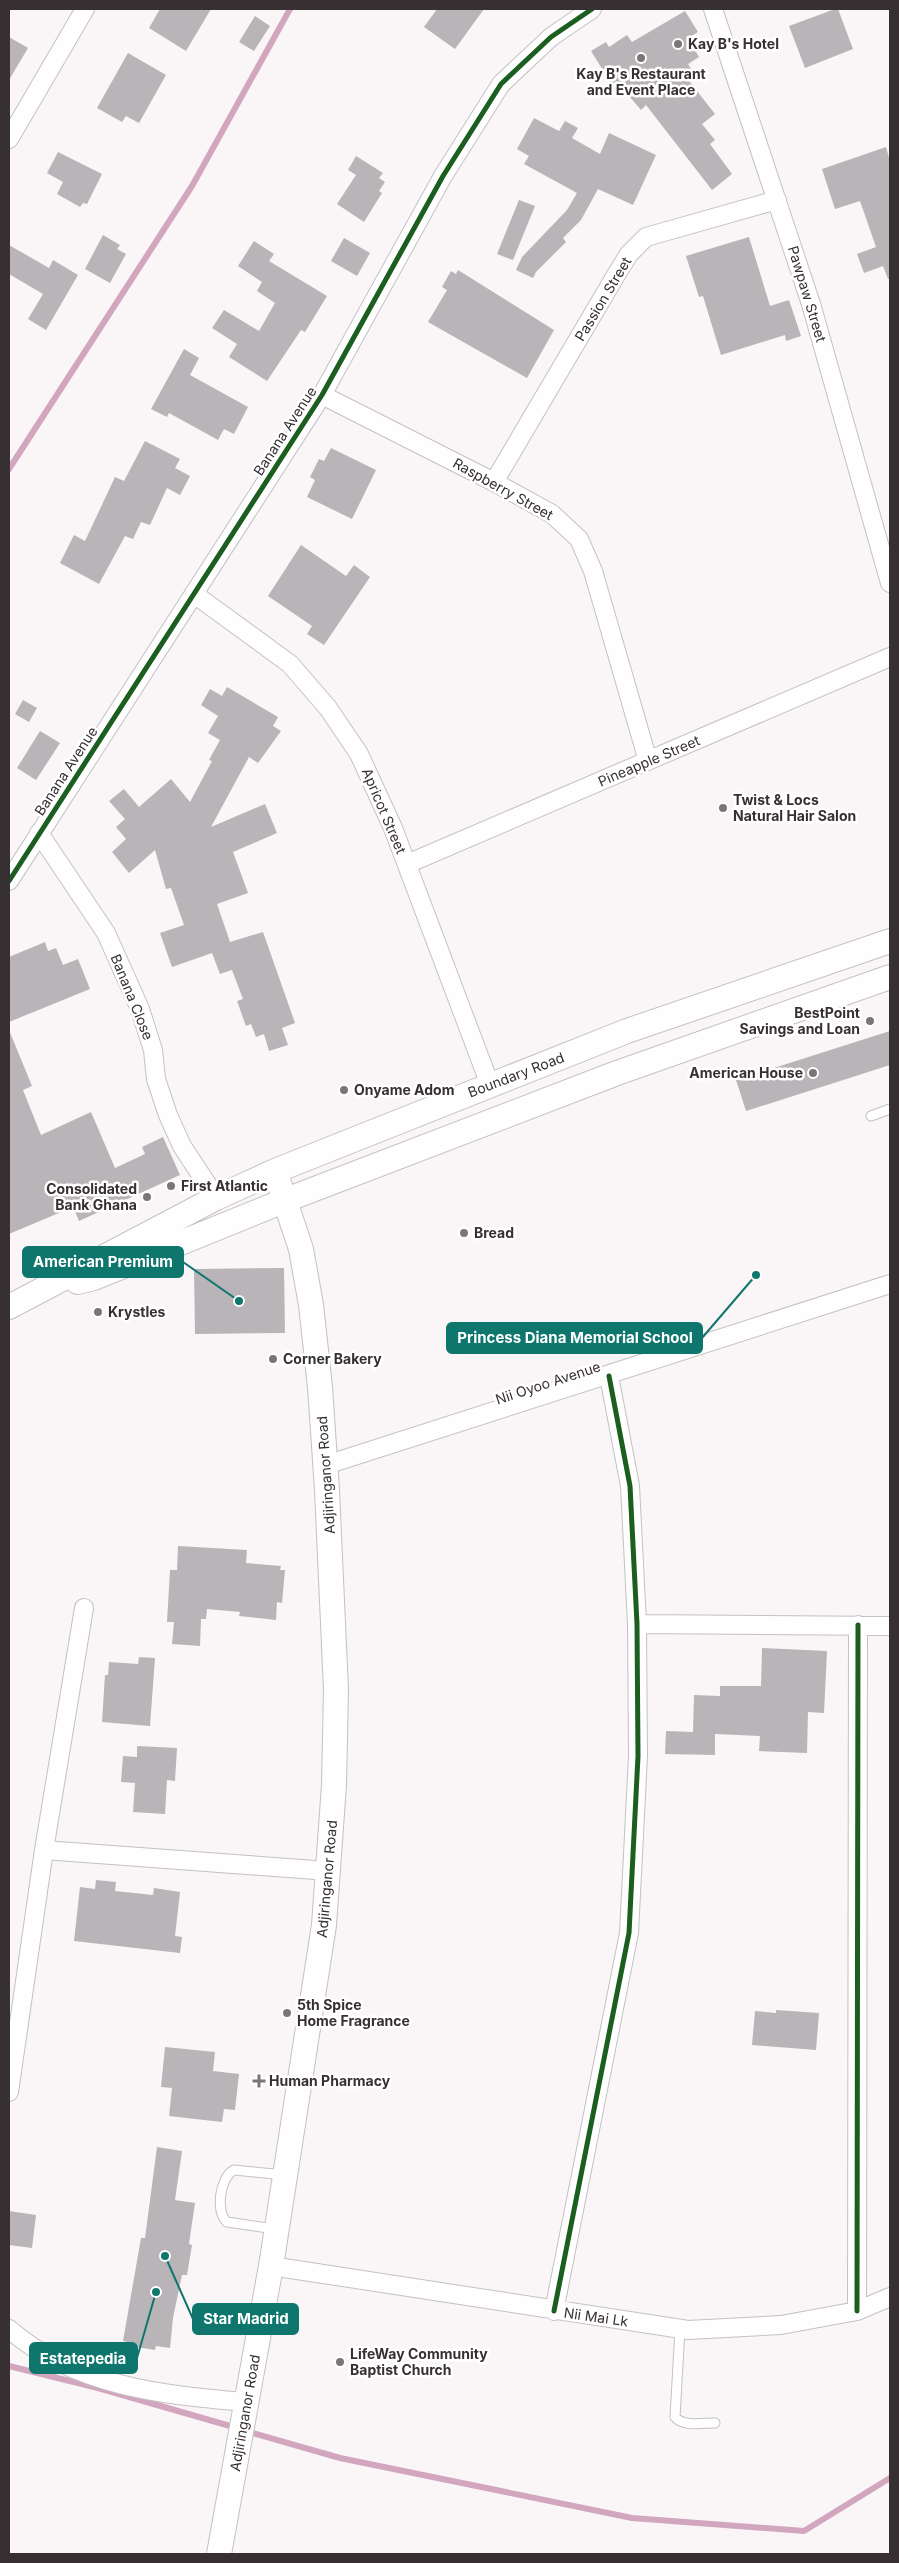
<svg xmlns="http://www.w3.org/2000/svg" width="899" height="2563" font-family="Inter,sans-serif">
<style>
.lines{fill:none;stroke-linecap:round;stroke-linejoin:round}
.stream{stroke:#d1a6be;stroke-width:6}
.building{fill:#b9b4b7}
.service-casing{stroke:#c5c0c3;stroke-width:11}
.minor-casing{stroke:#c5c0c3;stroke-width:20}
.secondary-casing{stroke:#c5c0c3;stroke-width:26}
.service{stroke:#fefefe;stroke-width:9}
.minor{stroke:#fefefe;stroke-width:18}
.secondary{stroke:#fefefe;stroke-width:24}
.cycleway-casing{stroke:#fff;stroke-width:8}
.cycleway{stroke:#1b5e20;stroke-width:5}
.poi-dot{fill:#7b7578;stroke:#fff;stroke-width:2}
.labels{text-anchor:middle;stroke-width:5;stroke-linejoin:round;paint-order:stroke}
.poi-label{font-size:14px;font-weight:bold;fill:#373033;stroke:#fff;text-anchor:start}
.street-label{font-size:14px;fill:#373033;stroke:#fff}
.leader{fill:none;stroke:#0f766e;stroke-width:2}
.callout-dot{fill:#0f766e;stroke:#fff;stroke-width:2}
.callout{fill:#0f766e;stroke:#0f766e;stroke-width:2}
.callout-label{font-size:15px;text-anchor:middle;font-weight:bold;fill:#fff}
</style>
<rect width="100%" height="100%" fill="#faf5f7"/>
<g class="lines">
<path class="stream" d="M 9,469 L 192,186 L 290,9
M 9,2366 L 98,2388 L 237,2428
M 246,2431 L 340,2458 L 632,2518 L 804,2531 L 890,2478"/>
</g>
<path class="building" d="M 160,9 L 211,9 L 186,51 L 149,28 Z
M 437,9 L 484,9 L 455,49 L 424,27 Z
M 835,9 L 838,9 L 853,49 L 805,68 L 789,26 Z
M 685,11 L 698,32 L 688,38 L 699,57 L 688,64 L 691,69 L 683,73 L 715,114 L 702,124 L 715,140 L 710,144 L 732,174 L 712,190 L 646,105 L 641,110 L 617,82 L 612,85 L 591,51 L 606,42 L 609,47 L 627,35 L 632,42 Z
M 255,16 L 270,26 L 254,51 L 239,42 Z
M 9,37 L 28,48 L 9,80 Z
M 128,53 L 166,75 L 139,123 L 126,116 L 122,122 L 97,108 Z
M 534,118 L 559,131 L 565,121 L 578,128 L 572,138 L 600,154 L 609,133 L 656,155 L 633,205 L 598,189 L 581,220 L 563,238 L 566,242 L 536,272 L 533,278 L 516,270 L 522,257 L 567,210 L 577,193 L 524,164 L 529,156 L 517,149 Z
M 886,147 L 890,161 L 890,279 L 888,279 L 883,266 L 864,273 L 857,254 L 876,247 L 860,201 L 835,209 L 822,169 Z
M 58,152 L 102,174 L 87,204 L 83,203 L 80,207 L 57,194 L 63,182 L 47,173 Z
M 356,156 L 383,173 L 379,178 L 385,182 L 379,191 L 382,193 L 364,222 L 337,204 L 356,175 L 348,170 Z
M 519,200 L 535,206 L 513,260 L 497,254 Z
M 103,235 L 120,245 L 117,249 L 126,254 L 110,283 L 85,269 Z
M 749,237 L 770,306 L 789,300 L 801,336 L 786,341 L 785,335 L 721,355 L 703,296 L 699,297 L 686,256 Z
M 344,238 L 370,253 L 357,276 L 331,261 Z
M 254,241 L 274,254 L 269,261 L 327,296 L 305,332 L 301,330 L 267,381 L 229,357 L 237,344 L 212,328 L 224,310 L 259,331 L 275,303 L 257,291 L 262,282 L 238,266 Z
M 9,245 L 49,268 L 53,260 L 78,275 L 46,330 L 28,319 L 43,294 L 9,274 Z
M 458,270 L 554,330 L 527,378 L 428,322 L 447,290 L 442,287 L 451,271 L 456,274 Z
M 184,349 L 199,358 L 190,375 L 248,407 L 234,434 L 224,429 L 218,440 L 169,413 L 167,417 L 151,409 Z
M 145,441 L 180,459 L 175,468 L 190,476 L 180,495 L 167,488 L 150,525 L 141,522 L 133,539 L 125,536 L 99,584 L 60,563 L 74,535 L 85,541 L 115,477 L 124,481 Z
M 331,448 L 376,470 L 352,519 L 307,497 L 315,480 L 310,477 L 319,459 L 324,461 Z
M 301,545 L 346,576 L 354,565 L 370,577 L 324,645 L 307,634 L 312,626 L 268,596 Z
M 227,687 L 278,717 L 273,726 L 281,731 L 258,763 L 249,757 L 211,827 L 265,804 L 277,833 L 233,852 L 248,893 L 217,904 L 230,942 L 263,932 L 295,1023 L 282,1028 L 288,1045 L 269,1051 L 264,1034 L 256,1037 L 251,1024 L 246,1026 L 237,1001 L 243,999 L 232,970 L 220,974 L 212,953 L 172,967 L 160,933 L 184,925 L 171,888 L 166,889 L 155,850 L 129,873 L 112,852 L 126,839 L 116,827 L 125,819 L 109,801 L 124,789 L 139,807 L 171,779 L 190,802 L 212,761 L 209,760 L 220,740 L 208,733 L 218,716 L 201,705 L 210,689 L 222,696 Z
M 23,700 L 37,708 L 29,722 L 15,714 Z
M 40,731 L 60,743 L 36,780 L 17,768 Z
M 45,942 L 48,951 L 56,948 L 63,965 L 78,959 L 90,989 L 9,1022 L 9,957 Z
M 9,1030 L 32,1086 L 23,1090 L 41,1135 L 91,1112 L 115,1168 L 145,1154 L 142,1147 L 163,1137 L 180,1175 L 79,1221 L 73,1207 L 9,1234 Z
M 890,1031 L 890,1065 L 746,1111 L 736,1080 Z
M 284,1268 L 285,1333 L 195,1334 L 194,1269 Z
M 178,1546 L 247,1550 L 246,1563 L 281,1566 L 280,1570 L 285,1570 L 282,1603 L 277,1602 L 276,1620 L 239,1616 L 240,1612 L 207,1609 L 206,1619 L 201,1619 L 200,1646 L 172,1644 L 174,1622 L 167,1622 L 170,1570 L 177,1570 Z
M 762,1648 L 827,1651 L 824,1713 L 808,1712 L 807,1753 L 759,1751 L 760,1736 L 715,1734 L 715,1755 L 665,1754 L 666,1731 L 693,1732 L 694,1695 L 720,1696 L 720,1686 L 761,1686 Z
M 139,1657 L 155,1658 L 150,1726 L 102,1722 L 105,1675 L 108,1675 L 109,1662 L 138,1664 Z
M 137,1746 L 177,1748 L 175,1781 L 167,1780 L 165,1814 L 133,1812 L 135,1783 L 121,1782 L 123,1756 L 137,1757 Z
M 96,1880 L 116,1882 L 115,1891 L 153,1895 L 154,1888 L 180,1892 L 175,1936 L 182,1937 L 180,1953 L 74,1941 L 80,1887 L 95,1889 Z
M 776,2010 L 819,2013 L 816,2050 L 752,2045 L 755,2011 L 776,2013 Z
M 165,2047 L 215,2052 L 213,2071 L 239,2074 L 235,2110 L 224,2109 L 222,2122 L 169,2116 L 172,2088 L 161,2087 Z
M 157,2147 L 182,2151 L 175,2200 L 195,2203 L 189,2244 L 192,2245 L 187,2275 L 182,2275 L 173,2318 L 170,2348 L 156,2346 L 155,2350 L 130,2346 L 132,2343 L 123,2341 L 141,2238 L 145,2238 Z
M 9,2211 L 36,2215 L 32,2248 L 9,2245 Z"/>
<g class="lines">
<g class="service-casing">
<path id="service" d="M 871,1116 L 890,1109
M 275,2229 L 227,2222 C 215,2212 220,2177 234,2170 L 285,2175
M 680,2329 L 675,2417 C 683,2427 703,2423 715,2423"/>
</g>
<g class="minor-casing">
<path id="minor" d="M 713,9 L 811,304 L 890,583
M 9,139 L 85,9
M 322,395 L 494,482 L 552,514 L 579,539 L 593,571 L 648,761
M 494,482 L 616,275 L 629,254 L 646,237 L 777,200
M 194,594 L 290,664 L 328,708 L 359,754 L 393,828 L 490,1085
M 39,833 L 106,933 L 140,1009 L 153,1050 L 156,1079 L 168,1115 L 182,1146 L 216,1198
M 407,864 L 890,657
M 9,881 L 322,395 L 443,176 L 501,84 L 551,37 L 592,9
M 326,1465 L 890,1284
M 637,1624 L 890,1626
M 44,1850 L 329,1871
M 9,2092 L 44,1850 L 84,1608
M 271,2266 L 688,2330 L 781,2325 L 857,2311 L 890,2297
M 554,2311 L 629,1933 L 638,1756 L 637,1624 L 630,1486 L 609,1376
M 857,2311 L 858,1625
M 9,2329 C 74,2386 162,2395 245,2402"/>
</g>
<g class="secondary-casing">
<path id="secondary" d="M 78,1282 L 94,1278 L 286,1200 L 617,1073 L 890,977
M 9,1307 L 216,1198 L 275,1171 L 627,1031 L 890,941
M 219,2554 L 271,2266 L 324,1925 L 334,1785 L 336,1690 L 327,1490 L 320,1387 L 311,1305 L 301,1249 L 275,1171"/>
</g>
<use href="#service" class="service"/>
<use href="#minor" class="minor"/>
<use href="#secondary" class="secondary"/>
<g class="cycleway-casing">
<path id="cycleway" d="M 9,881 L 322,395 L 443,176 L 501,84 L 551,37 L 592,9
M 554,2311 L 629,1933 L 638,1756 L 637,1624 L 630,1486 L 609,1376
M 857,2311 L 858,1625"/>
</g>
<use href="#cycleway" class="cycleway"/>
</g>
<g class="poi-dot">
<circle cx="678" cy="44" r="5"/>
<circle cx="641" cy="58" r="5"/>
<circle cx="723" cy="808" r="5"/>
<circle cx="870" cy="1021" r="5"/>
<circle cx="813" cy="1073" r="5"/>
<circle cx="344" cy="1090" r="5"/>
<circle cx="171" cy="1186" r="5"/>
<circle cx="147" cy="1197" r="5"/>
<circle cx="464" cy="1233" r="5"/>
<circle cx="98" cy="1312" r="5"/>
<circle cx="273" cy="1359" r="5"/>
<circle cx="287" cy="2013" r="5"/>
<path d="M256.5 2073.5h5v5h5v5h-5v5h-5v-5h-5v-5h5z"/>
<circle cx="340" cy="2362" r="5"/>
</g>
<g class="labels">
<g class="poi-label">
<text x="688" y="49">Kay B's Hotel</text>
<text x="641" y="79" text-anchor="middle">Kay B's Restaurant<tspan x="641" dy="16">and Event Place</tspan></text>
<text x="733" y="805">Twist &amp; Locs<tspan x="733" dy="16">Natural Hair Salon</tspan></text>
<text x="860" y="1018" text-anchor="end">BestPoint<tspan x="860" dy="16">Savings and Loan</tspan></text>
<text x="803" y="1078" text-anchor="end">American House</text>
<text x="354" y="1095">Onyame Adom</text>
<text x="181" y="1191">First Atlantic</text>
<text x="137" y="1194" text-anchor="end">Consolidated<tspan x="137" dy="16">Bank Ghana</tspan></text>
<text x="474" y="1238">Bread</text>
<text x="108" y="1317">Krystles</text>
<text x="283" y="1364">Corner Bakery</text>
<text x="297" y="2010">5th Spice<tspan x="297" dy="16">Home Fragrance</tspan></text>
<text x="269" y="2086">Human Pharmacy</text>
<text x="350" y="2359">LifeWay Community<tspan x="350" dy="16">Baptist Church</tspan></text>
</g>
<g class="street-label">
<text transform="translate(807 294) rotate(73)" y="5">Pawpaw Street</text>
<text transform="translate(603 299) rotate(-59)" y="5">Passion Street</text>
<text transform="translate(285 431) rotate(-57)" y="5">Banana Avenue</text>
<text transform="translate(503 489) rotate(29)" y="5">Raspberry Street</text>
<text transform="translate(649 761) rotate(-23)" y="5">Pineapple Street</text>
<text transform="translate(66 771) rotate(-57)" y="5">Banana Avenue</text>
<text transform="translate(384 811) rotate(67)" y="5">Apricot Street</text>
<text transform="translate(132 997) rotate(68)" y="5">Banana Close</text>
<text transform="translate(516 1075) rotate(-21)" y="5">Boundary Road</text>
<text transform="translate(548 1383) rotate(-18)" y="5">Nii Oyoo Avenue</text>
<text transform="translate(326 1475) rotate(-94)" y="5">Adjiringanor Road</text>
<text transform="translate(327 1879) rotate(-85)" y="5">Adjiringanor Road</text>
<text transform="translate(596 2317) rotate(8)" y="5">Nii Mai Lk</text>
<text transform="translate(245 2413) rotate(-80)" y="5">Adjiringanor Road</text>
</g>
</g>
<path class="leader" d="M239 1301L183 1262M756 1275L702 1338M165 2256L193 2319M156 2292L137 2358"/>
<g class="callout-dot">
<circle cx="239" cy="1301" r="5"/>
<circle cx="756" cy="1275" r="5"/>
<circle cx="165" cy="2256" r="5"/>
<circle cx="156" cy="2292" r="5"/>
</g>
<g class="callout">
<rect x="23" y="1247" width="160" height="30" rx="5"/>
<rect x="447" y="1323" width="255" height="30" rx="5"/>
<rect x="193" y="2304" width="105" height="30" rx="5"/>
<rect x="30" y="2343" width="107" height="30" rx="5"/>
</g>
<g class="callout-label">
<text x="103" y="1267">American Premium</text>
<text x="575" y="1343">Princess Diana Memorial School</text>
<text x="246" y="2324">Star Madrid</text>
<text x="83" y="2364">Estatepedia</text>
</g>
<rect width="899" height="2563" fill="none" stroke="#373033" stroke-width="20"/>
</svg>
